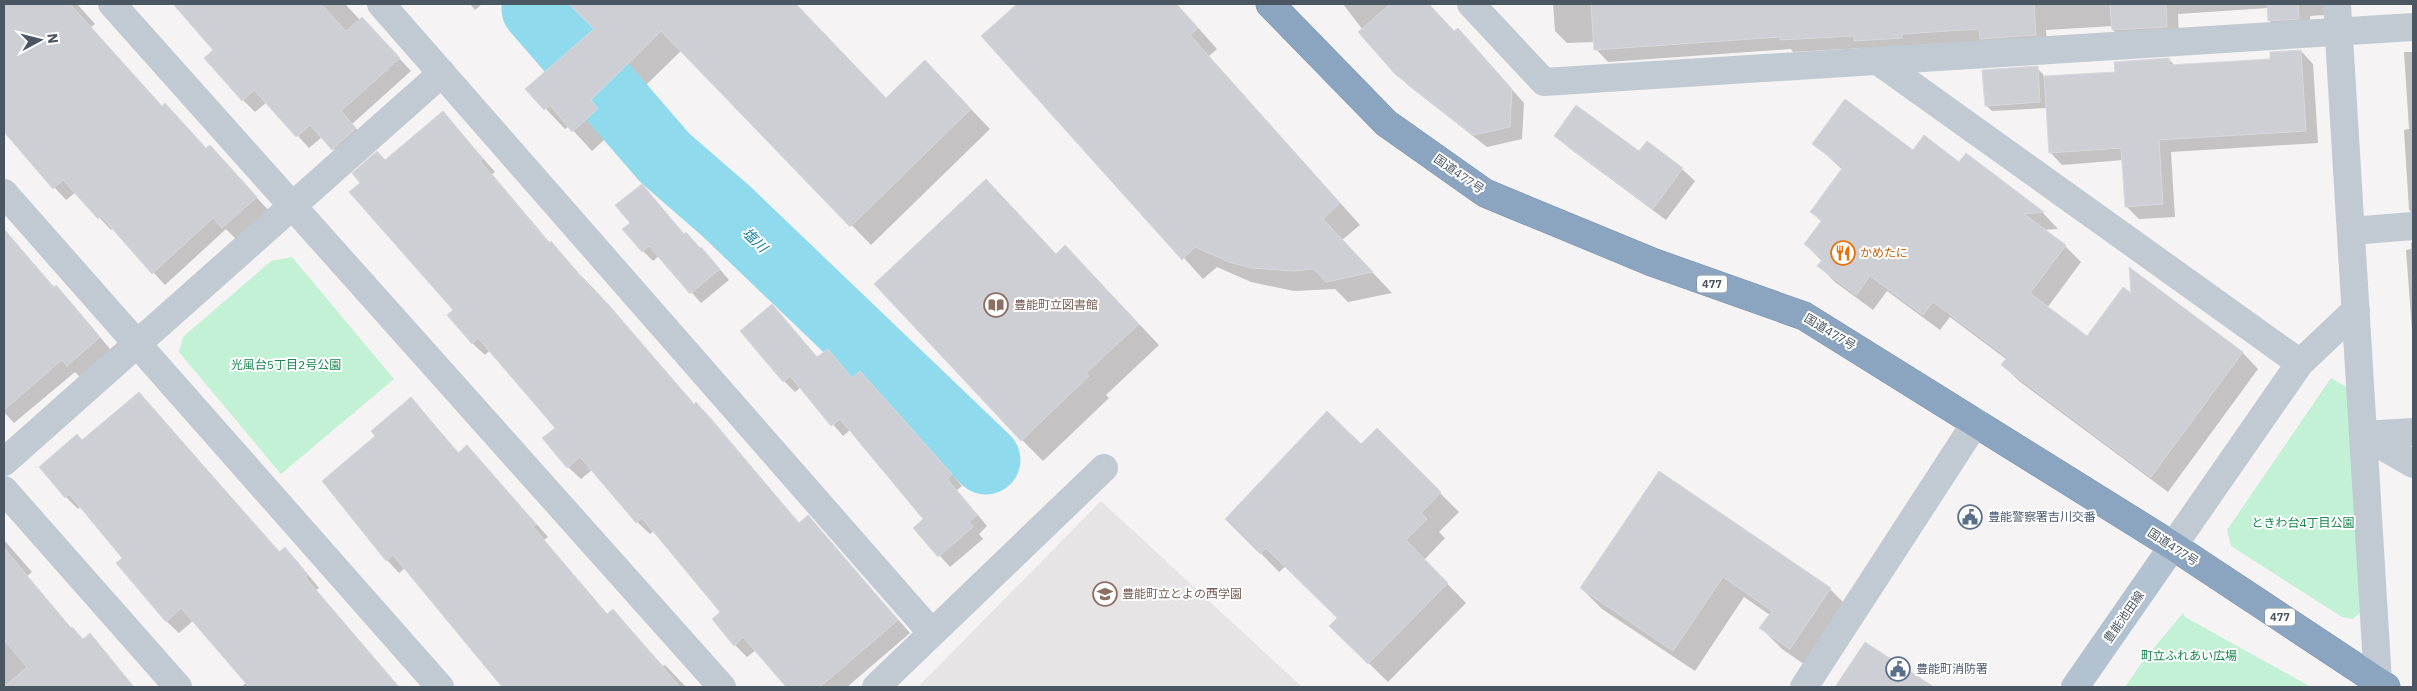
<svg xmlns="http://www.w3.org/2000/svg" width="2417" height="691" font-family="'IBM Plex Sans','Noto Sans JP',sans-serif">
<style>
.education{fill:#e6e4e5}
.green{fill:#c3f1d5}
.shadow{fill:#0003}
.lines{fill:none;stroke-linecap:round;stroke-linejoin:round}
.river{stroke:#90daee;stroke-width:69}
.building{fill:#cdcfd5;stroke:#d7d9de}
.highway-casing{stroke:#7690ad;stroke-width:29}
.minor{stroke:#c1cad2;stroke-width:28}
.major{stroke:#b3c2d1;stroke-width:28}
.highway{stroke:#8ba5c1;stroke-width:28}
.labels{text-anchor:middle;stroke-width:4;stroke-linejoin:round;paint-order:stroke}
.shield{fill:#fff;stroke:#808990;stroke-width:1}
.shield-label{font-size:11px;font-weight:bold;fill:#4a5661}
.street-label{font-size:12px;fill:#4a5661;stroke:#fff}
.food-label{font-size:12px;fill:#c56008;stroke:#fff;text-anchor:start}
.education-label{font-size:12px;fill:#785e54;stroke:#fff;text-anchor:start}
.park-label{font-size:12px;fill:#17864f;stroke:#fff}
.service-label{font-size:12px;fill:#4e5e75;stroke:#fff;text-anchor:start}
.water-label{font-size:14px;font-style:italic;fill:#0c7c9b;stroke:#fff}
</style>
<rect width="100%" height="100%" fill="#f5f3f3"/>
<path class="education" d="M 1101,501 L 1302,687 L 918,687 Z"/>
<path class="green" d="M 292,257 L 394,379 L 281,474 L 179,352 L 183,337 L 271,261 Z
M 2331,378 L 2353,391 L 2367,606 L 2353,619 L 2342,617 L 2231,546 L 2227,530 Z
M 2183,613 L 2185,617 L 2311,687 L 2125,687 L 2143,661 Z"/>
<path class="shadow" d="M 4,4 L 77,4 L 95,24 L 91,27 L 162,107 L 206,150 L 222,159 L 268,210 L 236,239 L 226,229 L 165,285 L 113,228 L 111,230 L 76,192 L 66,200 L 11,139 L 19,131 L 4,114 Z
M 174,4 L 345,4 L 360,20 L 374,31 L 411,71 L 352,124 L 368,141 L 345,161 L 322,137 L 309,148 L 267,102 L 255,112 L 243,100 L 215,50 Z
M 470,4 L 482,4 L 475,10 Z
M 585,4 L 738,4 L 740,6 L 742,4 L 795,4 L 887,99 L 945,82 L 990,129 L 871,245 L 682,50 L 609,121 L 616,129 L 592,151 L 569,126 L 565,129 L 527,89 L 596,29 L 578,11 Z
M 1019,4 L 1177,4 L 1217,49 L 1209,56 L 1360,225 L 1342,240 L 1392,293 L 1348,302 L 1335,289 L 1294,291 L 1251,282 L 1217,267 L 1203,279 L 983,36 Z
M 1343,4 L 1427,4 L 1454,33 L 1470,42 L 1524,103 L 1522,139 L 1487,147 L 1409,86 L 1396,73 Z
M 1553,4 L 2324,4 L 2325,15 L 2310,16 L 2311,30 L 2281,32 L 2269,20 L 2268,8 L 2178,14 L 2179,39 L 2126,42 L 2113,30 L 2113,26 L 2046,30 L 2047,47 L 1868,53 L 1863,48 L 1793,52 L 1791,49 L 1608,62 L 1596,49 L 1595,42 L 1567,43 L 1555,31 Z
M 2301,51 L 2313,64 L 2318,143 L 2171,152 L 2175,217 L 2139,219 L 2126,206 L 2124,160 L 2062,165 L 2050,152 L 2047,108 L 1992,111 L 1986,105 L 2037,68 L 2043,74 L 2044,78 L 2116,73 L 2169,59 L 2175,66 L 2272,60 Z
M 2404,52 L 2413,52 L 2413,214 L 2409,210 L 2404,130 L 2409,129 Z
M 443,112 L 495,172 L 492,174 L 550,243 L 610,306 L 695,405 L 696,403 L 709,416 L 800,524 L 808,517 L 910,633 L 847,687 L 787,687 L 756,650 L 747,657 L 735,645 L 722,612 L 654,531 L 650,534 L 637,522 L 593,469 L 581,479 L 568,467 L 544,439 L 557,428 L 490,350 L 485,355 L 472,343 L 455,310 L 386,161 Z
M 1556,135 L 1682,169 L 1695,181 L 1666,220 L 1569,148 Z
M 1813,143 L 1913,152 L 1960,164 L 1966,155 L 2043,213 L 2058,229 L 2043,230 L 2065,246 L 2081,262 L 2047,308 L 2087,337 L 2242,352 L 2258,369 L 2168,492 L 2019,381 L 2002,365 L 2006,359 L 1950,317 L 1940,330 L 1887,291 L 1873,310 L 1835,282 L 1819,266 L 1822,261 L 1805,244 L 1822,222 L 1811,212 L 1843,170 Z
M 632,223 L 684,235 L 711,259 L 729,280 L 701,303 L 659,256 L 653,261 L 643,251 Z
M 4,229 L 55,288 L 56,287 L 68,299 L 111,350 L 80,377 L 75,372 L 14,423 L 4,412 Z
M 2413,242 L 2413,344 L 2406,250 L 2411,249 L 2411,243 Z
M 1065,246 L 1159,345 L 1106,395 L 1109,398 L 1043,461 L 1022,440 L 1056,255 Z
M 772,305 L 818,358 L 828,350 L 853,378 L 871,383 L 962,486 L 957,490 L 987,526 L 979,534 L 983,539 L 950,567 L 915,528 L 925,520 L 850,430 L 843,436 L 801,387 L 795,392 L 784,381 Z
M 139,393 L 280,552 L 284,549 L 297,561 L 319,588 L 316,590 L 399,687 L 241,687 L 246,683 L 194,620 L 179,633 L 166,621 L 124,558 L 81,506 L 78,509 L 66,497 L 83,442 Z
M 411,398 L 459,453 L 479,459 L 548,537 L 544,540 L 608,615 L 613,610 L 663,666 L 665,665 L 686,687 L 505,687 L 497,679 L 405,568 L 399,573 L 387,560 L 323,481 L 377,436 Z
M 1377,430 L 1459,512 L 1439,532 L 1445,538 L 1424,560 L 1466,603 L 1388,682 L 1331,626 L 1339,618 L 1286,566 L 1279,572 L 1227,519 L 1361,446 Z
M 1659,473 L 1830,589 L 1851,610 L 1811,669 L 1782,649 L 1761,628 L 1770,615 L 1744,597 L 1695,671 L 1602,609 L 1581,588 Z
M 4,540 L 32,572 L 27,576 L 72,629 L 84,640 L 90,635 L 134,687 L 4,687 Z
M 1865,643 L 1932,687 L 1836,687 Z"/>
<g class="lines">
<path class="river" d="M 536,9 L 665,158 L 726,211 L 986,460"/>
</g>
<path class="building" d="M 4,4 L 70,4 L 162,106 L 165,103 L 206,148 L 210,145 L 257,197 L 222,228 L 213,218 L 152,274 L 101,216 L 98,219 L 63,180 L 53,189 L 4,132 Z
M 173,4 L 321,4 L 346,31 L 362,17 L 400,58 L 341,111 L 356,128 L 332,150 L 310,125 L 296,137 L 254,90 L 242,101 L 204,58 L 213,50 Z
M 569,4 L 796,4 L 886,98 L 925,60 L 971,109 L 850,227 L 661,31 L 591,100 L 598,109 L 572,132 L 550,105 L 544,110 L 525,89 L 594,29 Z
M 1017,4 L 1176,4 L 1198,28 L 1190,35 L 1340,203 L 1323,219 L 1373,272 L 1326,282 L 1314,269 L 1294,271 L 1251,268 L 1229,262 L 1195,247 L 1182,260 L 981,36 Z
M 1390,4 L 1429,4 L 1454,31 L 1458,28 L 1512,89 L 1510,127 L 1473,135 L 1395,74 L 1358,32 Z
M 1591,4 L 2034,4 L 2036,35 L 1980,39 L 1979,29 L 1902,34 L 1902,38 L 1854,41 L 1854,36 L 1780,40 L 1780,37 L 1594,50 Z
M 2110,4 L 2166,4 L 2167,27 L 2112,30 Z
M 2267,4 L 2298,4 L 2299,19 L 2268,21 Z
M 2301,50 L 2306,131 L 2159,140 L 2163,204 L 2125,207 L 2121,148 L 2049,153 L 2044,76 L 2115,72 L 2114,62 L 2169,58 L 2169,65 L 2270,59 L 2270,52 Z
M 2038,66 L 2040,102 L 1985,106 L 1982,70 Z
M 1845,99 L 1913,150 L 1924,135 L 1959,162 L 1966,153 L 2044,212 L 2024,214 L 2066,245 L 2030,293 L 2087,336 L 2123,287 L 2131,293 L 2129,267 L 2243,352 L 2151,477 L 2001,365 L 2007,357 L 1933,302 L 1923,315 L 1870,276 L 1856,295 L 1817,266 L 1823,259 L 1804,244 L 1822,220 L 1810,212 L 1843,167 L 1812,144 Z
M 1576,105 L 1639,151 L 1647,141 L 1683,168 L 1653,209 L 1554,136 Z
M 443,111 L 483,159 L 480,161 L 549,243 L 551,241 L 595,293 L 597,292 L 694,404 L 696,402 L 799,523 L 808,515 L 898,620 L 820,687 L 786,687 L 743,637 L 734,646 L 712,619 L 720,612 L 642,518 L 636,523 L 580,457 L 567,468 L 542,438 L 555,428 L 478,338 L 472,344 L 447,315 L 453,310 L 349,192 L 360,183 L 352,173 L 377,151 L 385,160 Z
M 986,179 L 1056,254 L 1065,245 L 1139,324 L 1086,373 L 1089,376 L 1021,441 L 874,284 Z
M 642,184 L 684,234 L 686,232 L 700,248 L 701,247 L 720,269 L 690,294 L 649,246 L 642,252 L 622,229 L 630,223 L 615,205 Z
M 4,229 L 54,288 L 56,285 L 100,337 L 67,366 L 62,360 L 4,410 Z
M 772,304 L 817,357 L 828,349 L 852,378 L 860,371 L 952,474 L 947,479 L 977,515 L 969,522 L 973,527 L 938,557 L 913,528 L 923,519 L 840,419 L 831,426 L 790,376 L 783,382 L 740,331 Z
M 139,392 L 279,552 L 285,547 L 308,575 L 305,577 L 399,687 L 249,687 L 181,608 L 166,622 L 116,563 L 122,558 L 69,494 L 65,498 L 39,467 L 77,434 L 82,440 Z
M 411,397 L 458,453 L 467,445 L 536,524 L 533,527 L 607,614 L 613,609 L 680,687 L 502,687 L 393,555 L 386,561 L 322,481 L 375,436 L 371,431 Z
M 1327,411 L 1361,444 L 1377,428 L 1441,492 L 1421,513 L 1427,519 L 1406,540 L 1448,583 L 1368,664 L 1329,626 L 1337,618 L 1266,548 L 1260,554 L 1225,519 Z
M 1659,471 L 1831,588 L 1790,649 L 1759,628 L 1772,611 L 1723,577 L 1673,651 L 1580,588 Z
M 4,548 L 71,628 L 72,627 L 83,639 L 90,633 L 134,687 L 4,687 L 27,667 L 4,640 Z
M 1865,642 L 1934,687 L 1835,687 Z"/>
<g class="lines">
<g class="highway-casing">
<path id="highway" d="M 1270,4 L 1386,123 L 1485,193 L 1652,262 L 1804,316 L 2173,546 L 2386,687"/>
</g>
<path class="minor" d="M 112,4 L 722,687
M 381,4 L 932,633
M 1471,4 L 1544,82 L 2413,27
M 2337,4 L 2378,682
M 1878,61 L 2300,363
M 4,193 L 440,687
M 2351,231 L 2413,226
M 2363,435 L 2413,464
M 2363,435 L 2413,432
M 4,462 L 442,73
M 4,490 L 178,687
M 2173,546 L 2300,363 L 2356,310
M 876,687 L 1104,468
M 1804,687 L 1976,422"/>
<path class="major" d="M 2075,687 L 2173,546"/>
<use href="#highway" class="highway"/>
</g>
<defs>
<g id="restaurant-ring" transform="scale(1.25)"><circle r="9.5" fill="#fff" stroke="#e8710a" stroke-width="1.5"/><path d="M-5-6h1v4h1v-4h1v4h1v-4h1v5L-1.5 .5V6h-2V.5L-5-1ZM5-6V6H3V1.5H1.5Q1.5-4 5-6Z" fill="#e8710a"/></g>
<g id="library-ring" transform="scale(1.25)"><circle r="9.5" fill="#fff" stroke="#8d6e63" stroke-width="1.5"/><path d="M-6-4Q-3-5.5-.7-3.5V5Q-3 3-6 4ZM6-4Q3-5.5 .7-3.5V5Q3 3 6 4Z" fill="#8d6e63"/></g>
<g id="civic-ring" transform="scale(1.25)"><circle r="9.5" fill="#fff" stroke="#5c6f8a" stroke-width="1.5"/><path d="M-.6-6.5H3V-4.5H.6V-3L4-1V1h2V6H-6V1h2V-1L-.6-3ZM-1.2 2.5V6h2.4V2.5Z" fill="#5c6f8a"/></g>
<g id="school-ring" transform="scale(1.25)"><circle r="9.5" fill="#fff" stroke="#8d6e63" stroke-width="1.5"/><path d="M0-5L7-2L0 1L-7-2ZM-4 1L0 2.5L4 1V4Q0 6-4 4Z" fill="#8d6e63"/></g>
</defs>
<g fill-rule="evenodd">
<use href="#restaurant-ring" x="1843" y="253"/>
<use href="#library-ring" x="996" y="305"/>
<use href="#civic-ring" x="1970" y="517"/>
<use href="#school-ring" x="1105" y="594"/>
<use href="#civic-ring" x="1898" y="669"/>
</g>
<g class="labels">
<g class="shield">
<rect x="1697" y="275.5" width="30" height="17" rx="4"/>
<rect x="2265" y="608.5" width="30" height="17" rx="4"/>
</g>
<g class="shield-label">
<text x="1712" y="288">477</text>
<text x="2280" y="621">477</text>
</g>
<g class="street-label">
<text transform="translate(1459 174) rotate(35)" y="4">国道477号</text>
<text transform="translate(1830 332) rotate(31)" y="4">国道477号</text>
<text transform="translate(2173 547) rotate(33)" y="4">国道477号</text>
<text transform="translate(2124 617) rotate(-55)" y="4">豊能池田線</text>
</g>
<g class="food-label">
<text x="1860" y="257">かめたに</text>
</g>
<g class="education-label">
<text x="1014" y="309">豊能町立図書館</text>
<text x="1122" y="598">豊能町立とよの西学園</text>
</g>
<g class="park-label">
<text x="286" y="369">光風台5丁目2号公園</text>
<text x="2303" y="527">ときわ台4丁目公園</text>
<text x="2189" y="660">町立ふれあい広場</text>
</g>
<g class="service-label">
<text x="1988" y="521">豊能警察署吉川交番</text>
<text x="1916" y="673">豊能町消防署</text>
</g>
<g class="water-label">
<text transform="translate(755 240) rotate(44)" y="5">塩川</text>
</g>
</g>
<rect width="2417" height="691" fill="none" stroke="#4a5661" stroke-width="10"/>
<g transform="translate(40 40) rotate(83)" stroke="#ffffff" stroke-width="4" paint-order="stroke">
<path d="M0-4L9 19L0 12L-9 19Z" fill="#4a5661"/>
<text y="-8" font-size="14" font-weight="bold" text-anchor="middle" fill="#4a5661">N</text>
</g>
</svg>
